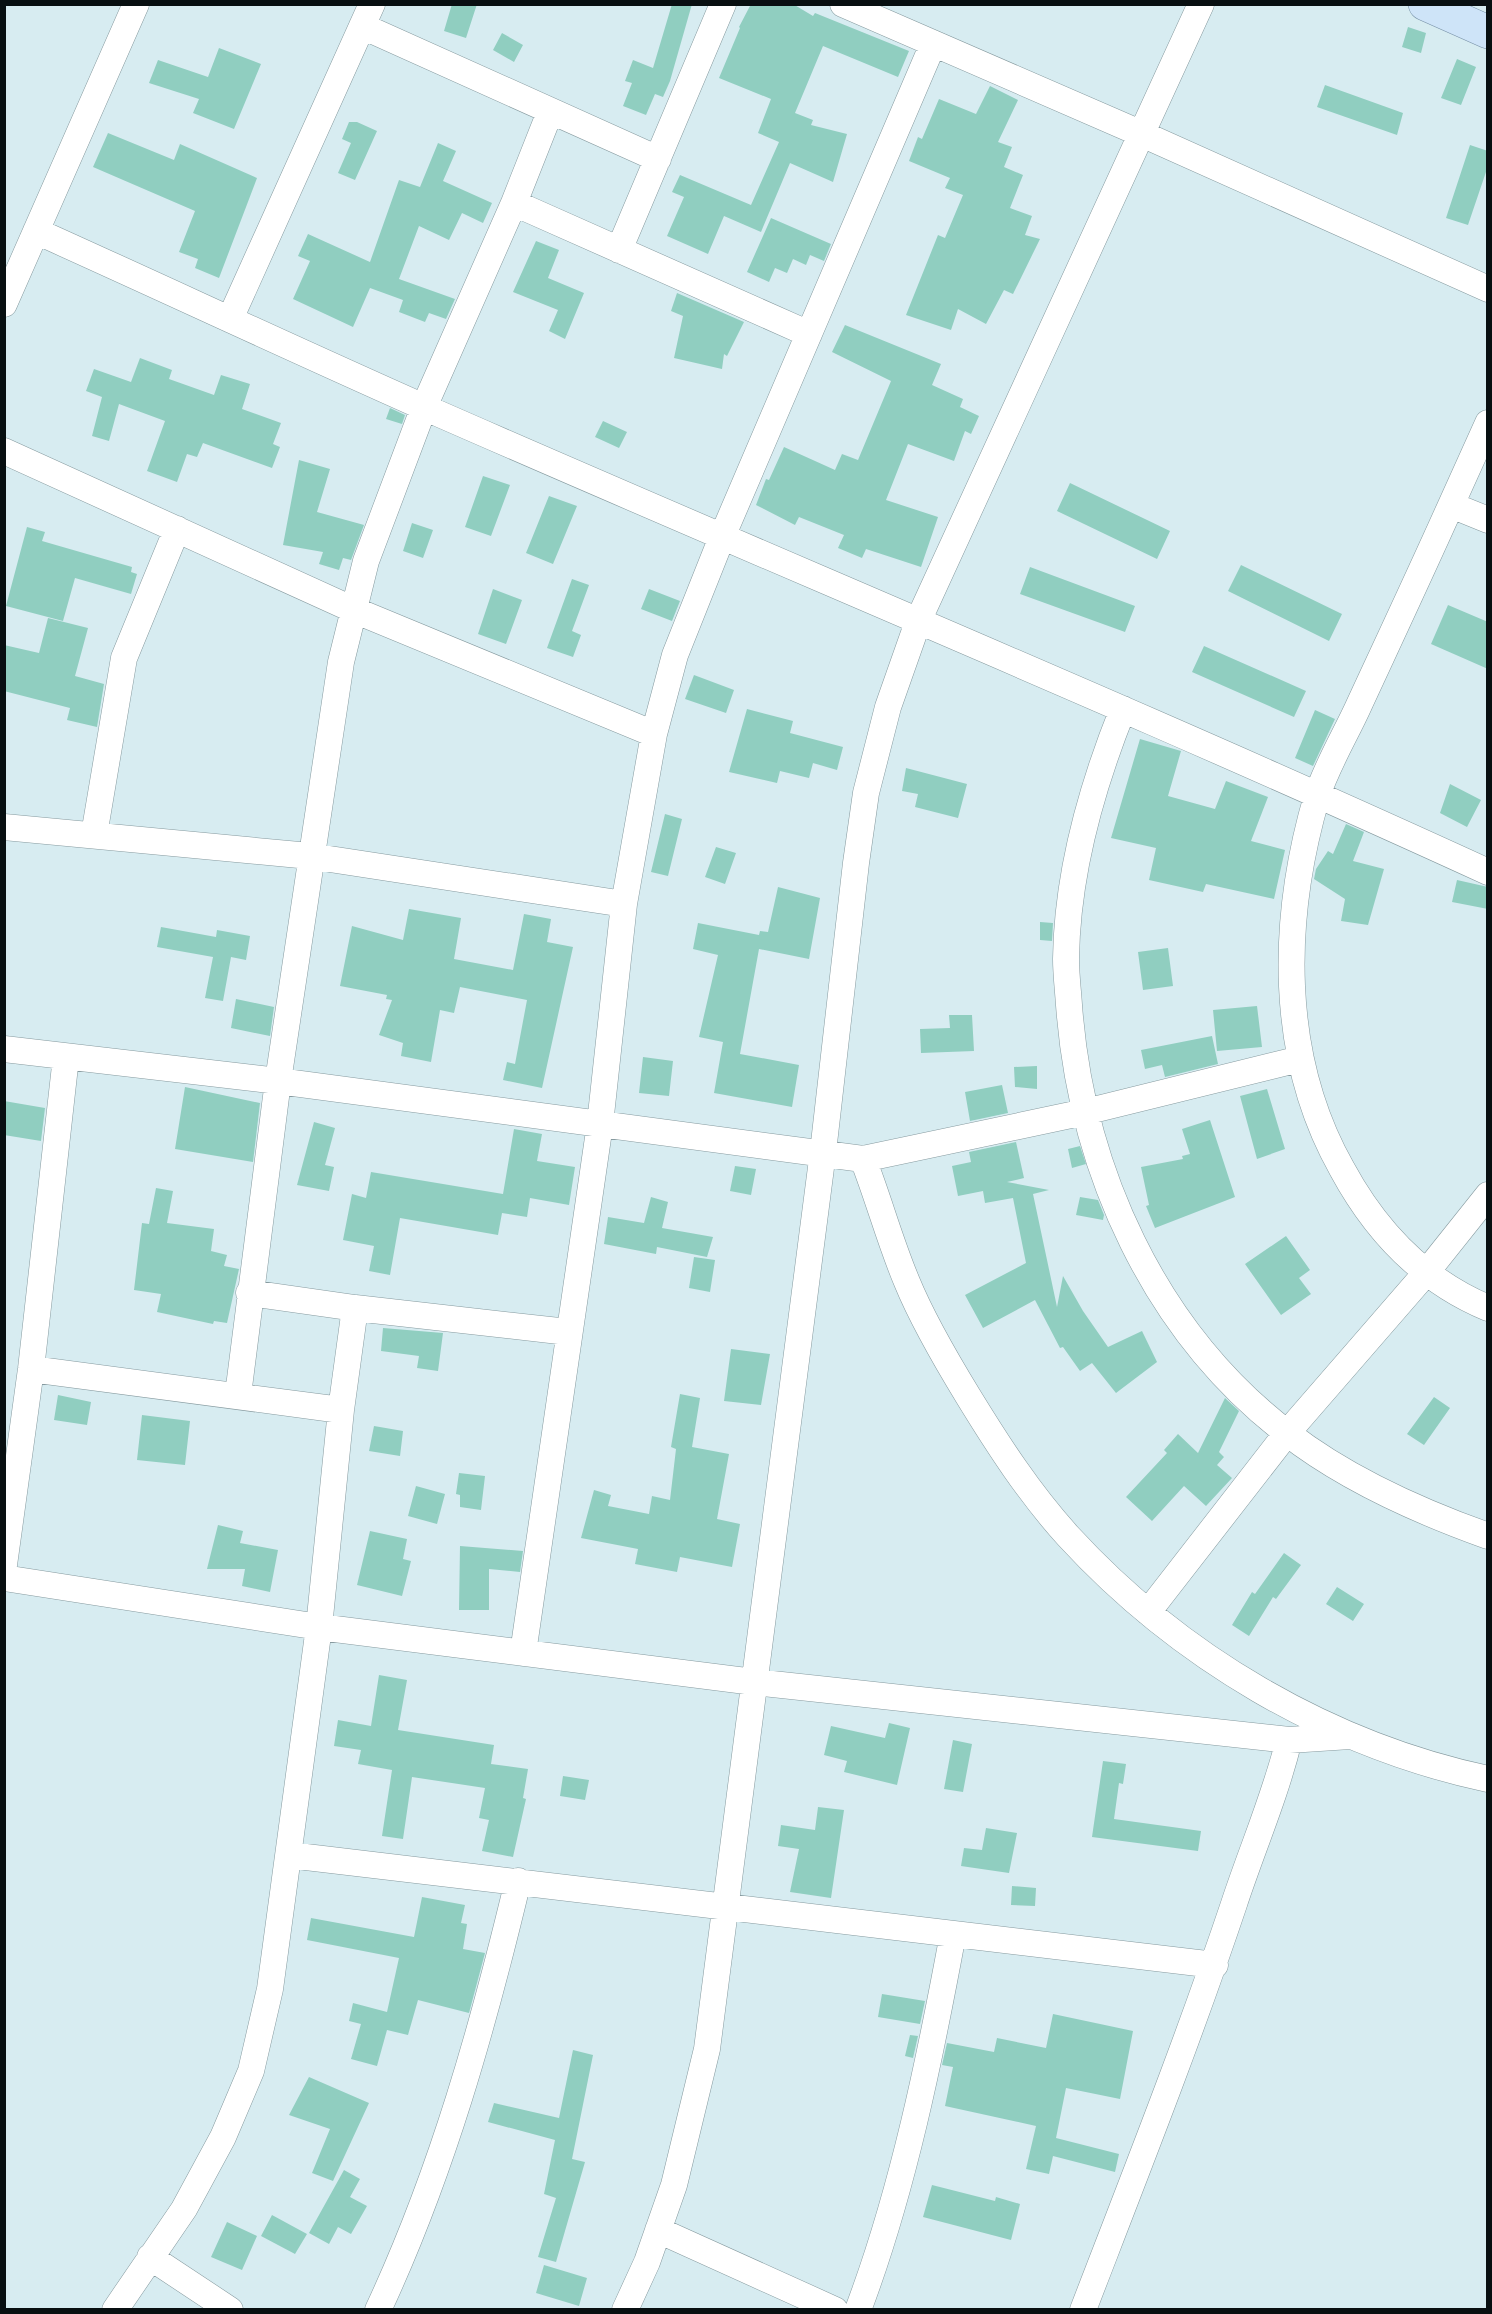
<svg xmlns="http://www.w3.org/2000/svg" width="1492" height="2314" font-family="'Nunito Sans',sans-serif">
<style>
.building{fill:#90cec0}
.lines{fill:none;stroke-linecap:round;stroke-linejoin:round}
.minor-casing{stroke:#869a9f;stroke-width:27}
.major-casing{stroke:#748ea4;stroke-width:34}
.minor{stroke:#fff;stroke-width:26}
.major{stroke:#cee4f8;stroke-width:33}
</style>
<rect width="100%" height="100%" fill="#d7ecf1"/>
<path class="building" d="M 452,4 L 477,4 L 466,38 L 444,31 Z
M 672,4 L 692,4 L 670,81 L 663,97 L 655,94 L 646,115 L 623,106 L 632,83 L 625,81 L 633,60 L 653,68 Z
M 751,4 L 793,4 L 813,16 L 815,13 L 909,51 L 898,77 L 823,46 L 795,113 L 813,120 L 811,125 L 847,134 L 833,182 L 790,163 L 761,232 L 724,216 L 708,254 L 667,236 L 684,197 L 672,192 L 680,175 L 751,205 L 779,142 L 758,133 L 771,99 L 719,78 L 740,28 L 739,27 Z
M 1408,27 L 1426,33 L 1421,53 L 1402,47 Z
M 502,33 L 523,45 L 514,62 L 493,50 Z
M 219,48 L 261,64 L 234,129 L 193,113 L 199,99 L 149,83 L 158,60 L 208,77 Z
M 1457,59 L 1476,67 L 1461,105 L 1441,98 Z
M 1325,85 L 1403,113 L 1397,135 L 1317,107 Z
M 990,86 L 1018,100 L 998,142 L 1012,147 L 1004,167 L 1023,175 L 1010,208 L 1032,216 L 1025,235 L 1040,239 L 1013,294 L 1004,290 L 986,324 L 958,309 L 951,330 L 906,315 L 938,235 L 945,238 L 963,195 L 945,188 L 950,178 L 909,161 L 918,137 L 922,139 L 939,99 L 976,114 Z
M 349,122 L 357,122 L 377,131 L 355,180 L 338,173 L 351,143 L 342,139 Z
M 108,133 L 174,160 L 180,144 L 257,178 L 219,278 L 195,268 L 198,259 L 179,252 L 195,211 L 93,167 Z
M 438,143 L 456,151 L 443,181 L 492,203 L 483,223 L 462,213 L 449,240 L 419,226 L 399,279 L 455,299 L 446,319 L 429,313 L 425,322 L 399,312 L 403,300 L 370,288 L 353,327 L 293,299 L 310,261 L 298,256 L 308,234 L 370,262 L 399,180 L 420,187 Z
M 1470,145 L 1488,151 L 1488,166 L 1468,225 L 1446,218 Z
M 771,218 L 831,244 L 824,261 L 810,255 L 806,265 L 793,259 L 787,273 L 775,268 L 769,282 L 747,272 Z
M 536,241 L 559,250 L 548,278 L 584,293 L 565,339 L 549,331 L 558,310 L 513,292 Z
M 677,293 L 744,322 L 727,356 L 724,354 L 722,369 L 674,358 L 683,316 L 671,311 Z
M 845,325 L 941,364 L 932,385 L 963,399 L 960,407 L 979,416 L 971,434 L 965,431 L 954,461 L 908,444 L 886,500 L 938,517 L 921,567 L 866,549 L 862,558 L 838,548 L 844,535 L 799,517 L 795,525 L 756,505 L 766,479 L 769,480 L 784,447 L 835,470 L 842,454 L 858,460 L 891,381 L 832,352 Z
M 140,358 L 172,370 L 169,379 L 214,395 L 221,375 L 250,384 L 242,409 L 281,423 L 273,444 L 280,447 L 272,468 L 203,443 L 197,457 L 187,454 L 177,482 L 147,471 L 165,421 L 119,404 L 109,441 L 92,436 L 102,397 L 86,391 L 94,369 L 131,382 Z
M 390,408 L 405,415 L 402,424 L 386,419 Z
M 603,421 L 627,432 L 619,448 L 595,437 Z
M 299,460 L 330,469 L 317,512 L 364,525 L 351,560 L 343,558 L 339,570 L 319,564 L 323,552 L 283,545 Z
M 483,476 L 510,485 L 491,536 L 465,527 Z
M 1070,483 L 1170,531 L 1157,559 L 1057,511 Z
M 549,496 L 577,506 L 553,564 L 526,553 Z
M 412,523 L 433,530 L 423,558 L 403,551 Z
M 27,527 L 45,532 L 42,541 L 132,567 L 131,572 L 137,574 L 131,594 L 75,578 L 63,621 L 6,606 Z
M 1241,565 L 1342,614 L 1329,641 L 1228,591 Z
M 1030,567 L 1135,606 L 1125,632 L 1020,594 Z
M 572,579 L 589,585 L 572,631 L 581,635 L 573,657 L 547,648 Z
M 493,589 L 522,600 L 506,644 L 478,634 Z
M 649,589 L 680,601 L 672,621 L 641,609 Z
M 1448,605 L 1488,622 L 1488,669 L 1431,644 Z
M 48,618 L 88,628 L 75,676 L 104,684 L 97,727 L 67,720 L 70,708 L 4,691 L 4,645 L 39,653 Z
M 1204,646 L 1306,691 L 1294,717 L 1192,672 Z
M 694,675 L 734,690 L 726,713 L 685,699 Z
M 747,709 L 793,721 L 790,733 L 843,747 L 837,770 L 813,763 L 809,778 L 780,771 L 777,783 L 729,772 Z
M 1315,710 L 1335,719 L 1313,766 L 1295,758 Z
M 1140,739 L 1181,751 L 1168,796 L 1215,809 L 1226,781 L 1268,797 L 1251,841 L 1285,850 L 1274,899 L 1206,884 L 1203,892 L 1149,880 L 1156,848 L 1111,838 Z
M 906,768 L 967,784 L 958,818 L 915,807 L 918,794 L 902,791 Z
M 1450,784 L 1481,800 L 1467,827 L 1440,813 Z
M 665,814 L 682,819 L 668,876 L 651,872 Z
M 1346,824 L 1364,832 L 1353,861 L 1384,869 L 1368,925 L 1341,921 L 1345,899 L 1314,879 L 1316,869 L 1328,851 L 1333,854 Z
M 716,847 L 736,853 L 725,884 L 705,877 Z
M 1457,880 L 1488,887 L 1488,909 L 1452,902 Z
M 778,887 L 820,898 L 809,959 L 759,949 L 740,1054 L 799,1065 L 792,1107 L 714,1093 L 723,1042 L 699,1037 L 718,955 L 693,949 L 698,923 L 759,935 L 760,931 L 768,932 Z
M 409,909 L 461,918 L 454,959 L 513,970 L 524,914 L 551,919 L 547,942 L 573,947 L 542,1088 L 503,1080 L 507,1062 L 515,1064 L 527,1000 L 460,987 L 454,1013 L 440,1010 L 431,1062 L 401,1056 L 403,1043 L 379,1035 L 392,1000 L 386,999 L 387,995 L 340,986 L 352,926 L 403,940 Z
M 1040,922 L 1053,923 L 1052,941 L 1040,940 Z
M 161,927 L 216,937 L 217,930 L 250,936 L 246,960 L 231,957 L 223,1001 L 205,998 L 213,957 L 157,947 Z
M 1168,948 L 1173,986 L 1143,990 L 1138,952 Z
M 236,999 L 274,1007 L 270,1036 L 231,1028 Z
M 1257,1006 L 1262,1047 L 1217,1051 L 1213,1010 Z
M 949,1015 L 972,1015 L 974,1051 L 921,1053 L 920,1029 L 950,1028 Z
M 1212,1036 L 1218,1064 L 1165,1077 L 1162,1065 L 1145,1069 L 1141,1050 Z
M 643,1057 L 673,1061 L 669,1096 L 639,1093 Z
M 1037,1066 L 1037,1089 L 1015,1087 L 1014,1067 Z
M 1002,1085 L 1008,1113 L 970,1121 L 965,1092 Z
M 185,1087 L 260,1103 L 253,1162 L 175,1149 Z
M 1267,1089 L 1285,1149 L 1257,1159 L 1240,1096 Z
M 4,1101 L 45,1108 L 41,1141 L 4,1135 Z
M 1210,1120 L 1235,1197 L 1155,1228 L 1146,1206 L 1149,1205 L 1141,1167 L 1183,1159 L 1182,1156 L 1190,1154 L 1182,1129 Z
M 314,1122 L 335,1128 L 325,1165 L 334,1167 L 329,1191 L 297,1185 Z
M 514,1129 L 542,1134 L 537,1161 L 575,1167 L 569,1205 L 530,1198 L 527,1217 L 502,1213 L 498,1235 L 400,1218 L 390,1275 L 369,1271 L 374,1246 L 343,1240 L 352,1194 L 366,1198 L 371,1172 L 503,1194 Z
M 1016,1142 L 1024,1178 L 1007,1182 L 1049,1190 L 1033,1194 L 1057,1307 L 1063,1276 L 1083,1311 L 1108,1347 L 1142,1331 L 1157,1362 L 1116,1393 L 1092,1363 L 1080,1371 L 1063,1347 L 1060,1348 L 1035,1300 L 983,1328 L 965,1295 L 1026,1263 L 1013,1198 L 985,1203 L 983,1191 L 958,1196 L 952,1166 L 971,1162 L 969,1152 Z
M 1080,1146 L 1086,1164 L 1072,1168 L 1068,1149 Z
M 735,1166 L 756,1169 L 751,1195 L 730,1191 Z
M 156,1188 L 173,1191 L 167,1223 L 214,1229 L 211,1251 L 227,1255 L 224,1266 L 239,1269 L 227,1323 L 214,1321 L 213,1324 L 157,1312 L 161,1294 L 134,1290 L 142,1223 L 149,1224 Z
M 651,1197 L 668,1202 L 662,1228 L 713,1237 L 707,1257 L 657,1247 L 656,1254 L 604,1244 L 608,1217 L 644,1223 Z
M 1080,1197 L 1098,1200 L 1104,1215 L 1103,1220 L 1076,1215 Z
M 1286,1236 L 1310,1270 L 1299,1278 L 1311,1294 L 1281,1315 L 1245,1264 Z
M 694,1257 L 715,1260 L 710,1292 L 689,1288 Z
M 383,1328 L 443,1333 L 438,1371 L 417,1368 L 419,1356 L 381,1351 Z
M 731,1349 L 770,1354 L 761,1405 L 724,1401 Z
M 680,1394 L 700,1398 L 692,1447 L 729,1454 L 717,1519 L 740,1524 L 732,1567 L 680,1557 L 677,1572 L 635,1564 L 638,1549 L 581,1538 L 594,1490 L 611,1495 L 608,1506 L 649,1514 L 652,1496 L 670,1500 L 676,1449 L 671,1447 Z
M 58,1395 L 91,1402 L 87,1425 L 54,1420 Z
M 1434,1397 L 1450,1408 L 1424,1445 L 1407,1434 Z
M 1225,1398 L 1239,1411 L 1219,1452 L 1224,1457 L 1217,1465 L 1232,1478 L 1206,1506 L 1184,1486 L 1152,1521 L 1126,1497 L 1167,1453 L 1164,1450 L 1178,1434 L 1198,1453 Z
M 142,1415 L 190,1421 L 185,1465 L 137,1460 Z
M 374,1426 L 403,1431 L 400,1456 L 369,1451 Z
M 459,1473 L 485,1476 L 481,1510 L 460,1507 L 460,1495 L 456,1494 Z
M 416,1486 L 445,1494 L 437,1524 L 408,1516 Z
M 218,1525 L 243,1531 L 240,1543 L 278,1550 L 270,1592 L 242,1586 L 245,1569 L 207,1569 Z
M 370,1531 L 407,1539 L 403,1559 L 411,1561 L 402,1596 L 357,1585 Z
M 460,1546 L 523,1551 L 520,1572 L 489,1569 L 489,1610 L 459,1610 Z
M 1284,1553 L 1301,1565 L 1276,1599 L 1273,1597 L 1249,1636 L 1232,1625 L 1252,1592 L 1255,1594 Z
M 1337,1587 L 1364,1604 L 1353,1621 L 1326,1604 Z
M 379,1675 L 407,1680 L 398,1730 L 494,1745 L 491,1764 L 528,1769 L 523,1798 L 526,1799 L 513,1857 L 482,1851 L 489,1820 L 479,1818 L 485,1788 L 412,1777 L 403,1839 L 382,1836 L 392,1770 L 358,1764 L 361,1750 L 334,1746 L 338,1720 L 371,1726 Z
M 889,1723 L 910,1728 L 897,1785 L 844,1772 L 847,1761 L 824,1755 L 831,1726 L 885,1738 Z
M 953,1740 L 972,1744 L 963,1792 L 944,1789 Z
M 1103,1761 L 1126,1764 L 1123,1784 L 1119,1783 L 1114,1819 L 1201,1831 L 1198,1851 L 1092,1837 Z
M 563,1776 L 589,1780 L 585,1800 L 560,1796 Z
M 818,1807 L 844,1810 L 831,1898 L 790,1892 L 799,1849 L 778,1846 L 781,1825 L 815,1830 Z
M 986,1828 L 1017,1833 L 1009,1873 L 961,1866 L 964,1848 L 982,1850 Z
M 1012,1886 L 1036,1888 L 1035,1906 L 1011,1905 Z
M 422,1897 L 465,1905 L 461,1923 L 467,1924 L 463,1949 L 485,1953 L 469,2013 L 418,2000 L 408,2035 L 387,2030 L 377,2066 L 351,2059 L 361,2024 L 349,2021 L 353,2003 L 387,2012 L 399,1958 L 307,1940 L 311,1918 L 414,1937 Z
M 882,1994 L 925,2001 L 920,2024 L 878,2017 Z
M 1053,2014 L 1133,2031 L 1120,2099 L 1066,2088 L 1056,2138 L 1119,2154 L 1115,2172 L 1053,2156 L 1049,2174 L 1026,2169 L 1036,2126 L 945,2106 L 953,2067 L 942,2065 L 947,2043 L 994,2052 L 997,2038 L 1046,2048 Z
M 910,2035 L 918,2036 L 913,2058 L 905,2056 Z
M 573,2050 L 593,2055 L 572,2159 L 585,2162 L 556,2262 L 538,2257 L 556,2198 L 544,2194 L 555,2140 L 488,2122 L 494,2103 L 559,2118 Z
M 309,2077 L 369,2103 L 333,2181 L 312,2173 L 330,2129 L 289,2115 Z
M 344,2170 L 360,2179 L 350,2197 L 367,2206 L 351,2234 L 338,2227 L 329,2244 L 309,2233 Z
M 932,2185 L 995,2201 L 996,2197 L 1020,2204 L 1011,2240 L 923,2217 Z
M 272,2215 L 307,2234 L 295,2254 L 261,2236 Z
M 227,2222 L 257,2236 L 242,2270 L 211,2257 Z
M 544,2265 L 587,2278 L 579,2306 L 536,2293 Z"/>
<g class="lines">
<g class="minor-casing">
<path id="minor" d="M 843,4 L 1142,134 L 1488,289
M 362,26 L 658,159
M 514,203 L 809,334
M 36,231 C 167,290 297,351 428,409 C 781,564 1137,711 1488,872
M 619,250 L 723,4
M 4,304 L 136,4
M 230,319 L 372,4
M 1488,423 L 1451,505 L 1488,520
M 4,451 L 354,610 L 654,734
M 1451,505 C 1421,572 1390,638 1359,705 C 1346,734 1327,765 1317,796 C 1281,919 1278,1056 1342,1169 C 1375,1230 1423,1281 1488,1308
M 1123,709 C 1092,786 1067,874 1066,959 C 1066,974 1068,990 1069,1005 C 1081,1169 1154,1331 1287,1433 C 1346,1479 1418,1511 1488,1536
M 4,827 L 310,856 L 624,904
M 94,835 L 124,658 L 177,529
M 4,1049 L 278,1081 L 863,1159 L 1085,1112 L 1300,1059
M 863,1159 C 879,1200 890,1242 907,1282 C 923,1321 946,1360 968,1396 C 998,1445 1029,1493 1068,1536 C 1178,1656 1328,1745 1488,1779
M 249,1293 L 355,1308 L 568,1332
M 31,1369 L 341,1410
M 238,1395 L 278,1081 L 341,662 L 366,561 L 424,407 L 514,203 L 550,112
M 4,1565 L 31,1369 L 66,1057
M 4,1578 L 319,1627 L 754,1682 L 1289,1740 L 1350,1736
M 1148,1612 L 1287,1433 L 1425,1274 L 1488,1195
M 523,1653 L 600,1124 L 624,904 L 654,734 L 675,655 L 722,537 L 933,44
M 289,1855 L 1215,1965
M 658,2230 L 835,2310
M 150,2257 L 230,2310
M 115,2310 L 184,2209 L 223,2137 L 251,2071 L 270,1989 L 319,1627 L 341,1410 L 355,1308
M 378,2310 C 442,2173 483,2027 518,1881
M 625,2310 L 647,2262 L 674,2185 L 707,2049 L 823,1152 L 856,863 L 866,793 L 888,707 L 919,619 L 1201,4
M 858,2310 C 903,2191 930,2058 953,1934
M 1083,2310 C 1135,2175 1188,2041 1234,1904 C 1252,1849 1275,1797 1289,1740"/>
</g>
<g class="major-casing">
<path id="major" d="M 1425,4 L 1488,32"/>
</g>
<use href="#minor" class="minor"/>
<use href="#major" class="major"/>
</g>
<rect width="1492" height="2314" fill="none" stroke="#080f11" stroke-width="12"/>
</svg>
